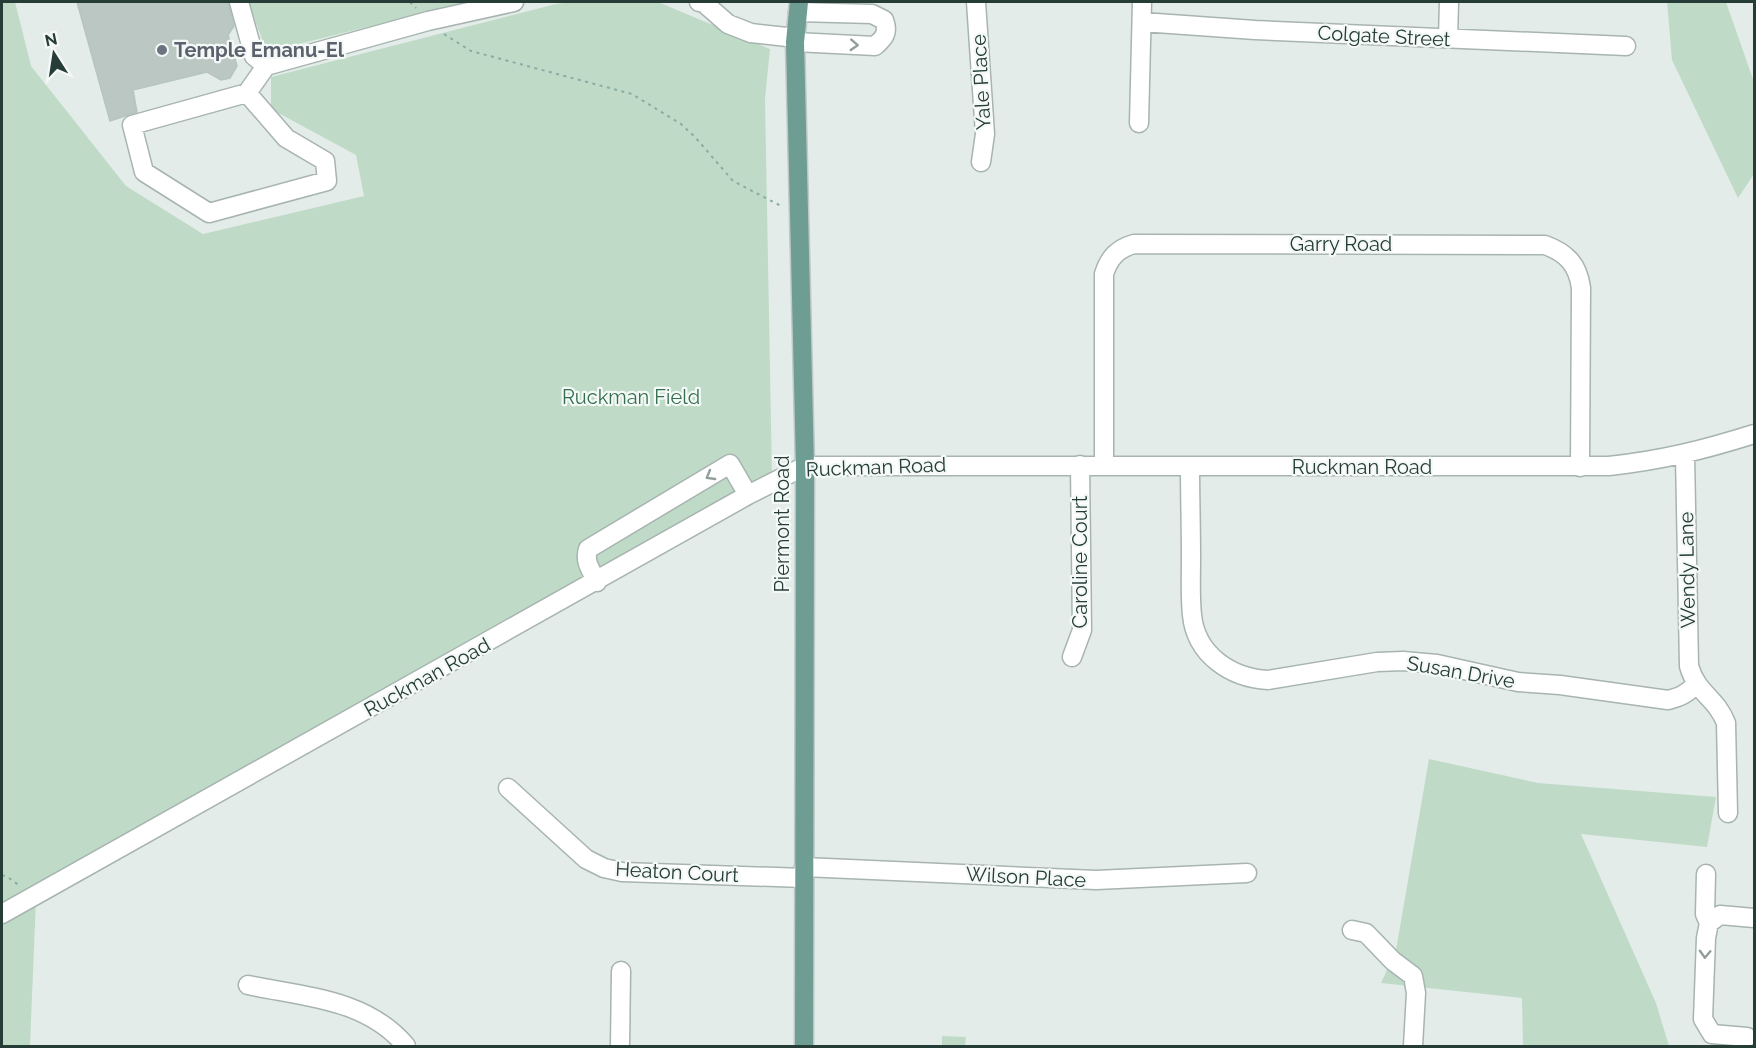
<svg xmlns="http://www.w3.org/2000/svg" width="1756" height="1048" font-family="Raleway,sans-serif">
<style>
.green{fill:#bfdbc8}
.building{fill:#bac7c2;stroke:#b7c5c0;stroke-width:1.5}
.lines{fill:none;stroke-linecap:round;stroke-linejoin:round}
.minor-casing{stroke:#a7b4b0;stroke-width:21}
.major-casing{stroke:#c2c8c7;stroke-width:21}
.path{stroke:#88aca3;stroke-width:2;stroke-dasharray:3 4.5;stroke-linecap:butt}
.minor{stroke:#fff;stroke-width:18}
.major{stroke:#6d9d93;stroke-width:18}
.oneway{stroke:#929e9b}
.worship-dot{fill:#6b7280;stroke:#f4f9f7;stroke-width:2}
.labels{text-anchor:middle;stroke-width:4.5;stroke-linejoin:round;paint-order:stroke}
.street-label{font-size:20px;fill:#253c37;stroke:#f4f9f7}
.worship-label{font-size:20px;font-weight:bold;fill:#5b616d;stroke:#f4f9f7;text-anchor:start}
.park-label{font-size:20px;fill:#336f4e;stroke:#f4f9f7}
</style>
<rect width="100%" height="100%" fill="#e4ece9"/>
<path class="green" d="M 2,2 L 15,2 L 31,66 L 126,186 L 203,234 L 364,196 L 356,155 L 271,109 L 271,77 L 556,4 L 572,2 L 658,2 L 770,49 L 765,99 L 772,477 L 36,899 L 30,1046 L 2,1046 Z
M 248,2 L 467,2 L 267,52 Z
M 1667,2 L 1726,2 L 1754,82 L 1754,174 L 1738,198 L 1672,60 Z
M 1429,759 L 1538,783 L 1716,797 L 1707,847 L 1581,834 L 1656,1003 L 1669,1046 L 1523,1046 L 1522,998 L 1381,983 L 1396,950 Z
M 942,1036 L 966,1037 L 965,1046 L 942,1046 Z"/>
<path class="building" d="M 77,2 L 228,2 L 234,26 L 228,35 L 237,66 L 230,78 L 221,80 L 207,72 L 133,90 L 137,112 L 110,121 Z"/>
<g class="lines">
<g class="minor-casing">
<path id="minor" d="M 239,2 L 254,56 L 266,66
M 699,2 L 704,3 L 728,24 L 751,33 L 796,38
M 976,2 L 985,134 L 981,162
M 1142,22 L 1255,30 L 1626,46
M 1448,38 L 1449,2
M 795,42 L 875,46 C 884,38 889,33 884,20 L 872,14 L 798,12
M 247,93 L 286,138 L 325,161 L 327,181 L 209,213 L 144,172 L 132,125 Z
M 247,93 L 266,66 L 428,21 L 514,2
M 1139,123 L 1142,2
M 1685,455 L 1689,666 C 1697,694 1716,697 1726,723 L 1728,813
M 1104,465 L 1104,274 C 1109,258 1117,249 1134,244 L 1545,245 C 1567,253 1578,265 1581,288 L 1580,467
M 1190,466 C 1190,497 1191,528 1191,559 C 1191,577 1190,596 1192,615 C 1196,655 1231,678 1268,680 L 1377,662 L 1403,661 L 1437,664 L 1518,682 L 1560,685 L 1668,700 C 1680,697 1687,694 1696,684
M 597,582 C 591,570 584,562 588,549 L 730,464 L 748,495
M 1072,657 L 1082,630 L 1080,465
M 508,788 L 586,859 L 604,868 L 622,872 L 804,878
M 804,867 L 1096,880 L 1247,873
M 1706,874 L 1705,914 L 1709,923
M 2,914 L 748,495 L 805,466 L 1609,466 C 1663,460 1703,450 1754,434
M 1352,930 L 1366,933 L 1393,961 L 1413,976 L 1416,993 L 1413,1046
M 248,985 C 305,997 367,999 406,1046
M 1747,1037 L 1712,1034 L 1703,1019 L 1706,938 L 1709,923 L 1720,915 L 1754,918
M 620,1046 L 621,971"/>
</g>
<g class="major-casing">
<path id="major" d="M 799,2 L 795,42 L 805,466 L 804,1046"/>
</g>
<path class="path" d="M 410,2 L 416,8
M 444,34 L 471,51 L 632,94 L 681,124 L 695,137 L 733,181 L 783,207
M 2,875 L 9,878 L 20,886"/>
<use href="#minor" class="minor"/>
<use href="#major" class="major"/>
</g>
<defs><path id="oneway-chevron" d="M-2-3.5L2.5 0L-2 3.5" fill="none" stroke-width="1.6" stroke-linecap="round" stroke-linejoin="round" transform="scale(1.5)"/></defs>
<g class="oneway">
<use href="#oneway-chevron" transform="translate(854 45) rotate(3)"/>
<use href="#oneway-chevron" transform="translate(710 476) rotate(150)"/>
<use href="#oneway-chevron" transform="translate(1705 954) rotate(92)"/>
</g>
<circle class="worship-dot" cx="162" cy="50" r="6"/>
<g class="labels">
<g class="street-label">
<text transform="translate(1384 36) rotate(3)" y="7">Colgate Street</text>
<text transform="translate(981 82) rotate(-93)" y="7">Yale Place</text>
<text x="1341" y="251">Garry Road</text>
<text transform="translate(876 467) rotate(-2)" y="7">Ruckman Road</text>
<text x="1362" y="474">Ruckman Road</text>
<text transform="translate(782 524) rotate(-90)" y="7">Piermont Road</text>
<text transform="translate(1080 562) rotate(-90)" y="7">Caroline Court</text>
<text transform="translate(1687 570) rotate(-91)" y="7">Wendy Lane</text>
<text transform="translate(1461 672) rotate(10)" y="7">Susan Drive</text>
<text transform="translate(427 677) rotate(-29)" y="7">Ruckman Road</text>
<text transform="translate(677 872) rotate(3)" y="7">Heaton Court</text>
<text transform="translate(1026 877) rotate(3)" y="7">Wilson Place</text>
</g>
<g class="worship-label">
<text x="174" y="57">Temple Emanu-El</text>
</g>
<g class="park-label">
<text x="631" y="404">Ruckman Field</text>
</g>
</g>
<rect width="1756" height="1048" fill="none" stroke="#253c37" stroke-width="6"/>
<g transform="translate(54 54) rotate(348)" stroke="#f4f9f7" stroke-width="4.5" paint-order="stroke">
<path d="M0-4.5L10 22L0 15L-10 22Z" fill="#253c37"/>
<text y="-9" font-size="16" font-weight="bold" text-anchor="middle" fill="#253c37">N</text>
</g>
</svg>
